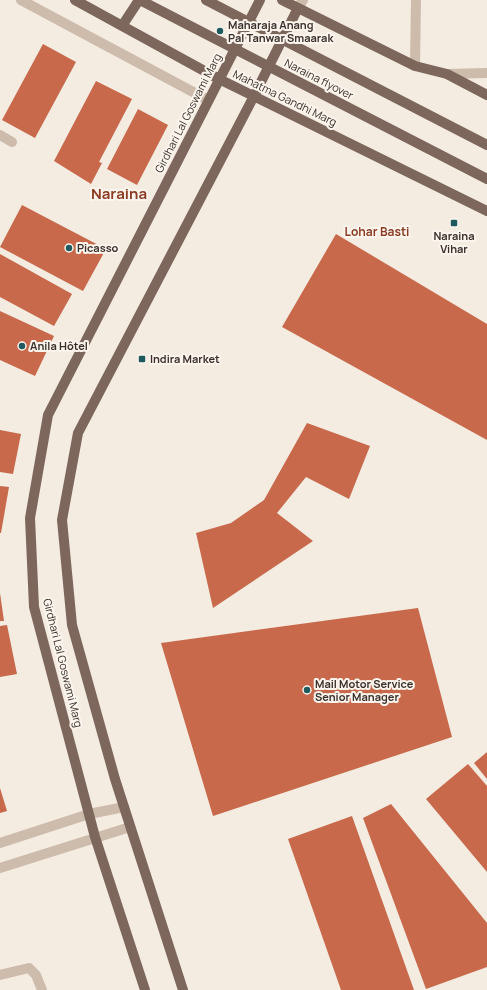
<svg xmlns="http://www.w3.org/2000/svg" width="487" height="990" font-family="Manrope,sans-serif">
<style>
.building{fill:#c8694b}
.lines{fill:none;stroke-linecap:round;stroke-linejoin:round}
.minor{stroke:#cdbbac;stroke-width:10}
.major{stroke:#7d675c;stroke-width:10}
.major-bridge{stroke:#7d675c;stroke-width:10}
.poi-dot{fill:#1f5a5e;stroke:#fbf5ee;stroke-width:1.5}
.labels{text-anchor:middle;stroke-width:4;stroke-linejoin:round;paint-order:stroke}
.poi-label{font-size:11px;font-weight:bold;fill:#3b302b;stroke:#fbf5ee;text-anchor:start}
.street-label{font-size:11px;fill:#3b302b;stroke:#fbf5ee}
.neighbourhood-label{font-size:12px;font-weight:bold;fill:#8c3b22;stroke:#fbf5ee}
.district-label{font-size:15px;font-weight:bold;fill:#8c3b22;stroke:#fbf5ee}
</style>
<rect width="100%" height="100%" fill="#f4ebe1"/>
<path class="building" d="M 43,44 L 76,62 L 35,138 L 2,120 Z
M 96,81 L 132,99 L 99,162 L 102,163 L 91,184 L 54,161 Z
M 138,109 L 168,125 L 137,185 L 107,169 Z
M 22,205 L 106,249 L 83,291 L 0,247 Z
M 336,234 L 487,324 L 487,440 L 282,327 Z
M 0,254 L 72,294 L 54,326 L 0,297 Z
M 0,311 L 54,336 L 35,376 L 0,360 Z
M 307,423 L 370,446 L 349,499 L 306,477 L 277,513 L 313,541 L 213,608 L 196,533 L 231,523 L 264,500 Z
M 0,430 L 21,434 L 13,474 L 0,472 Z
M 0,486 L 9,487 L 1,533 L 0,533 Z
M 0,593 L 4,621 L 0,621 Z
M 418,608 L 452,737 L 213,816 L 161,643 Z
M 7,625 L 17,674 L 0,677 L 0,626 Z
M 487,752 L 487,779 L 474,763 Z
M 468,764 L 487,786 L 487,872 L 426,799 Z
M 0,788 L 7,811 L 0,813 Z
M 391,804 L 487,923 L 487,967 L 426,989 L 363,818 Z
M 352,816 L 414,990 L 341,990 L 288,839 Z"/>
<g class="lines">
<path class="minor" d="M 21,0 L 208,100
M 298,8 L 303,0
M 415,66 L 416,0
M 447,74 L 487,73
M 0,135 L 12,142
M 0,843 L 89,814 L 124,807
M 0,868 L 130,827
M 0,975 L 29,968 L 36,975 L 42,990"/>
<path class="major" d="M 75,0 L 219,79 L 487,211
M 282,0 L 415,66 L 447,74 L 487,95
M 122,26 L 139,0
M 145,990 L 95,837 L 34,607 L 30,518 L 48,415 L 260,0
M 183,990 L 115,779 L 72,625 L 62,520 L 78,433 L 254,96 L 298,8"/>
<path class="major-bridge" d="M 140,0 L 487,179
M 206,0 L 487,145"/>
</g>
<g class="poi-dot">
<circle cx="220" cy="31" r="4"/>
<rect x="450" y="219" width="8" height="8" rx="2"/>
<circle cx="69" cy="248" r="4"/>
<circle cx="22" cy="346" r="4"/>
<rect x="138" y="355" width="8" height="8" rx="2"/>
<circle cx="307" cy="690" r="4"/>
</g>
<g class="labels">
<g class="poi-label">
<text x="228" y="29">Maharaja Anang<tspan x="228" dy="13">Pal Tanwar Smaarak</tspan></text>
<text x="454" y="240" text-anchor="middle">Naraina<tspan x="454" dy="13">Vihar</tspan></text>
<text x="77" y="252">Picasso</text>
<text x="30" y="350">Anila Hôtel</text>
<text x="150" y="363">Indira Market</text>
<text x="315" y="688">Mail Motor Service<tspan x="315" dy="13">Senior Manager</tspan></text>
</g>
<g class="street-label">
<text transform="translate(319 79) rotate(27)" y="4">Naraina flyover</text>
<text transform="translate(285 98) rotate(26)" y="4">Mahatma Gandhi Marg</text>
<text transform="translate(188 113) rotate(-63)" y="4">Girdhari Lal Goswami Marg</text>
<text transform="translate(63 663) rotate(76)" y="4">Girdhari Lal Goswami Marg</text>
</g>
<g class="neighbourhood-label">
<text x="377" y="236">Lohar Basti</text>
</g>
<g class="district-label">
<text x="119" y="199">Naraina</text>
</g>
</g>
</svg>
